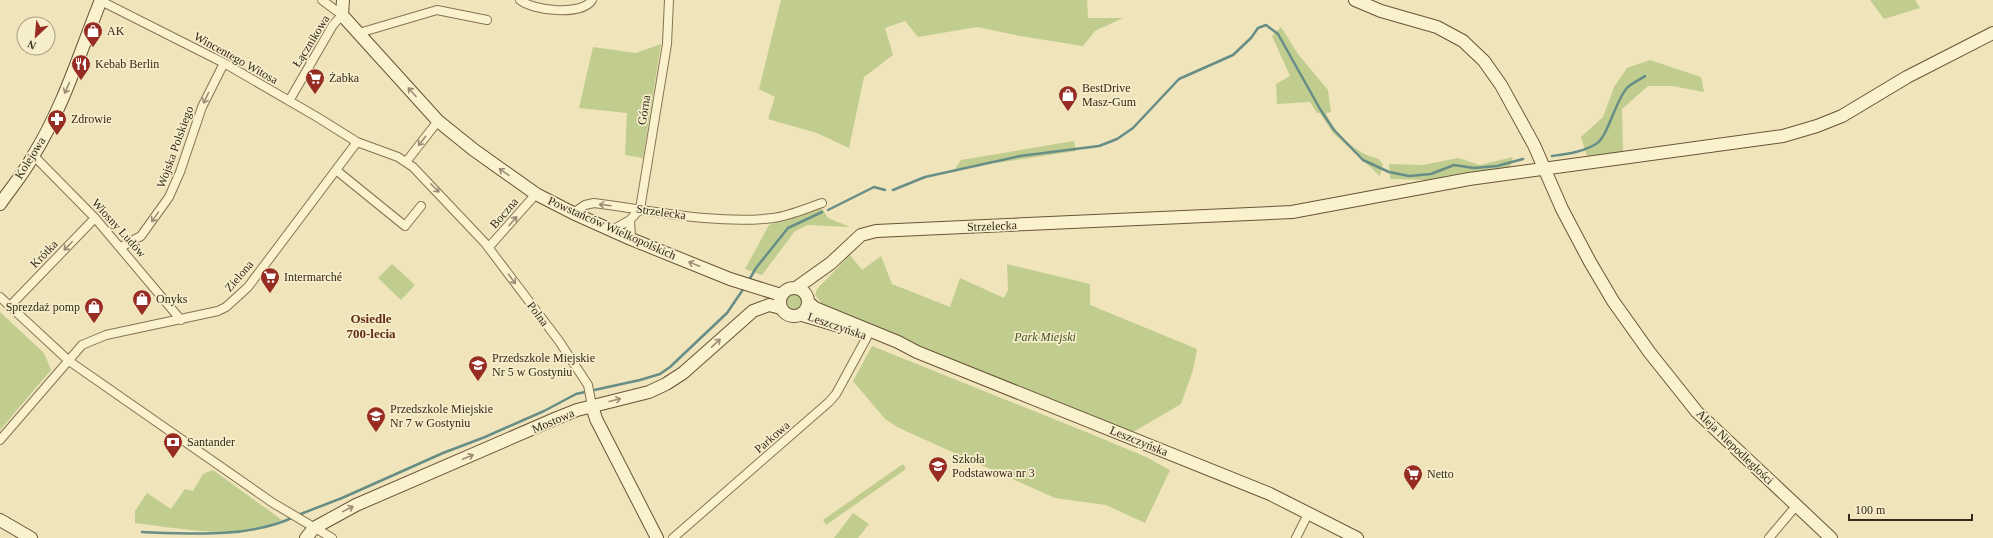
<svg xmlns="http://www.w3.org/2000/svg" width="1993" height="538" font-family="Georgia,serif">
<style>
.green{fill:#c0cd8f}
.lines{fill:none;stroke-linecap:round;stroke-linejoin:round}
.stream{stroke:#678d87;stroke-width:2.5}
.street-casing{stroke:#867354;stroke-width:10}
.secondary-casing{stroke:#685438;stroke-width:14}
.street{stroke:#faf1cd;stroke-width:8}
.secondary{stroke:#faf1cd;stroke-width:12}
.oneway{stroke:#988d74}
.labels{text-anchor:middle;stroke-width:3.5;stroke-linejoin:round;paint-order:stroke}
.poi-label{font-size:12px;fill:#35291a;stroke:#f6edca;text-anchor:start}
.street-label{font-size:12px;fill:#35291a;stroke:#f6edca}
.park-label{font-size:12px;font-style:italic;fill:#415220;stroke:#f6edca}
.neighbourhood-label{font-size:13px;font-weight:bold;fill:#632e18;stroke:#f6edca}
</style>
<rect width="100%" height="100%" fill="#efe4ba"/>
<path class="green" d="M 781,0 L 1087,0 L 1088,18 L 1123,18 L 1095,31 L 1083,46 L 1020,36 L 977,27 L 918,37 L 905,21 L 885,28 L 893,55 L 864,77 L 849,148 L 817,133 L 768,119 L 775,97 L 759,89 Z
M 1870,0 L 1915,0 L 1920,8 L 1884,19 Z
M 1281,27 L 1298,54 L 1328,90 L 1331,112 L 1326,113 C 1333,133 1358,155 1379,159 L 1383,165 L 1380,176 L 1333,133 L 1320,113 L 1317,113 L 1310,102 L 1277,104 L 1276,84 L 1290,76 L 1272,36 Z
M 661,44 L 643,158 L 625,155 L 627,113 L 579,108 L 593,47 L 636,53 Z
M 1650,60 L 1701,77 L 1704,92 L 1672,86 L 1648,86 L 1622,109 L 1623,153 L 1587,156 L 1581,137 L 1603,117 L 1614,87 L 1627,68 Z
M 1074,141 L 1076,151 L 955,169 L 961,160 Z
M 1513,157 L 1510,167 L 1496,170 L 1467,172 L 1427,180 L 1390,179 L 1389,164 L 1423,165 L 1458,158 L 1480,165 Z
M 821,207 L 828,218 L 850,227 L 808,225 L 795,231 L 762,275 L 745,269 L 769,225 Z
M 850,255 L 862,270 L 881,256 L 892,284 L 950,307 L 960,278 L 1004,298 L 1008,290 L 1007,264 L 1090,284 L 1090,305 L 1197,349 L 1193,370 L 1181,404 L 1133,432 L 919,348 L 825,307 L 815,295 L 817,289 Z
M 392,264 L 415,285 L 401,300 L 378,278 Z
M786 302a8 8 0 1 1 16 0a8 8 0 1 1-16 0Z
M 0,312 L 44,353 L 51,370 L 0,430 Z
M 872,346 L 1091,434 L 1146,457 L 1170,470 L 1145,523 L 1106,505 L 1055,498 L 899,428 L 885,419 L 853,381 Z
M 903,464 L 906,469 L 826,525 L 823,520 Z
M 213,470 L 282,520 C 273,523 265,526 256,529 C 219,537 172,527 135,523 L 135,511 L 147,493 L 171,509 L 185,489 L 193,491 L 203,474 Z
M 853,513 L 869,524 L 858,538 L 834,538 Z"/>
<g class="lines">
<path class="stream" d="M 1552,156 C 1566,154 1583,152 1596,144 C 1608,137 1615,101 1627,88 C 1631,83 1640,80 1645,76
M 893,190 L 925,177 L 1020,156 L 1099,146 L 1117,139 L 1133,128 L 1179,79 L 1233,55 L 1251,38 L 1258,28 L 1266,25 L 1278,34 L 1320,109 L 1334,130 L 1363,160 L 1389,172 L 1409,176 L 1431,174 L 1454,165 L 1474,168 L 1497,166 L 1523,159
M 828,210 L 874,187 L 885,190
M 749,280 L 756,268 L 788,228 L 822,212
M 298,515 L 342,498 L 443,453 L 485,437 L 544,411 L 576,394 L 640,380 L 660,374 L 670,367 L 727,313 L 744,288
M 142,532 C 192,534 249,538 294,517"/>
<g class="street-casing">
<path id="street" d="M 99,0 L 224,63 L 317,117 L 357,142 L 398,157 L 413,167 L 485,243 L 559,341 L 588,385 L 592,406
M 520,0 C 533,11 582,16 592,0
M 359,33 L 437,10 L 487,20
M 289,101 L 333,25 L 342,15 L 322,0
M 34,156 L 95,218 L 181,320
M 406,162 L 438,121
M 336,170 L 405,226 L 421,206
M 573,213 L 585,205 L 594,203 C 649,210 717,225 773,218 C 789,216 807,208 822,203
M 630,220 L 631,239
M 612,230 L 630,220 L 640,209 L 667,44 L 669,0
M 121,247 L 141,236 L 169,197 L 180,172 L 202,107 L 224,63
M 489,247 L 536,194
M 0,297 L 69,361 L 273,503 L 332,538
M 10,306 L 95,218
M 0,440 L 82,345 L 106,335 L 218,311 L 226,307 L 248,287 L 357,142
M 673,538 L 829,402 L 836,394 L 867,337
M 1296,538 L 1309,512
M 1769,538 L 1796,506"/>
</g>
<g class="secondary-casing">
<path id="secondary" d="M 343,0 L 342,15 L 438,121 L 474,150 L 536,194 L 573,213 L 631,239 L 730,279 L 781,295
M 1355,0 L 1381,11 L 1437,27 L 1463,41 L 1484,61 L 1501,85 L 1534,145 L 1562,209 L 1590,262 L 1613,301 L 1650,353 L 1697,412 L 1831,538
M 0,204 C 11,188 24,173 33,156 C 63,108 80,52 101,0
M780 302a14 14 0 1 1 28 0a14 14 0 1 1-28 0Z
M 796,288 L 831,263 L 861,235 L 876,231 L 1292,212 L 1469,179 L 1783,136 L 1817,126 L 1842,116 L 1907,77 L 1993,33
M 809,303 L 815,308 L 898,342 L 917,352 L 1270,494 L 1357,538
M 802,315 L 839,326
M 592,406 L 596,419 L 657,538
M 0,520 L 31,538
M 306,538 L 314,528 L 356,505 L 557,418 L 577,410 L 649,392 L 666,384 L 683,373 L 753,311 L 769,305 L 781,308"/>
</g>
<use href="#street" class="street"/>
<use href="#secondary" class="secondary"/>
</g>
<defs><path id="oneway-shaft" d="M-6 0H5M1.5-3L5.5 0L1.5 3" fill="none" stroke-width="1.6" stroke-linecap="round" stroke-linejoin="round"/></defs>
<g class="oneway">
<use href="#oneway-shaft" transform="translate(67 88) rotate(114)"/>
<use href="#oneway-shaft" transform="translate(412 92) rotate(-132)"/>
<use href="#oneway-shaft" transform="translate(206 98) rotate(115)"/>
<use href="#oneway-shaft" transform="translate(422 141) rotate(128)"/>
<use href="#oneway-shaft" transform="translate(504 172) rotate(-145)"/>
<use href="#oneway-shaft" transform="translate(435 188) rotate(45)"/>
<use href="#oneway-shaft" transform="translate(605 205) rotate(-173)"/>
<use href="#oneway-shaft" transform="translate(155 217) rotate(125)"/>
<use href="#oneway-shaft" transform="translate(513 221) rotate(-49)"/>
<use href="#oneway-shaft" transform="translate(68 246) rotate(134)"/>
<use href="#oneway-shaft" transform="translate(694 264) rotate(-158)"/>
<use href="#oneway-shaft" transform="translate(512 279) rotate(53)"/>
<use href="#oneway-shaft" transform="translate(716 343) rotate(-43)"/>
<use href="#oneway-shaft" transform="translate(615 400) rotate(-14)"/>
<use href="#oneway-shaft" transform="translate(468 457) rotate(-23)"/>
<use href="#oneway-shaft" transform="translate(348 509) rotate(-26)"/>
</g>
<defs>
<g id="shop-pin" transform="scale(1)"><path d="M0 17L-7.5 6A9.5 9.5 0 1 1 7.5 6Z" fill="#972c22" stroke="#f6edca"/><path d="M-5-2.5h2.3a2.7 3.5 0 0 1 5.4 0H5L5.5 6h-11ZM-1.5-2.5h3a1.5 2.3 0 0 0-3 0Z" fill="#fff"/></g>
<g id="restaurant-pin" transform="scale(1)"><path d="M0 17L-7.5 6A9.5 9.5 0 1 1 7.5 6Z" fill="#972c22" stroke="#f6edca"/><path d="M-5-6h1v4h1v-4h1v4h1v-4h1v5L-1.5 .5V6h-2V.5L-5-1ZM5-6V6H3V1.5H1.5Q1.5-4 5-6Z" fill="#fff"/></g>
<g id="supermarket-pin" transform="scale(1)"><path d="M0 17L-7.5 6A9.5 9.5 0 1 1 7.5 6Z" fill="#972c22" stroke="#f6edca"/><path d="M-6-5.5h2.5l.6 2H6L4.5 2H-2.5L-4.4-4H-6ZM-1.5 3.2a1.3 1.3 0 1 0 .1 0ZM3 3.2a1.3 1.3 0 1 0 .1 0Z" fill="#fff"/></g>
<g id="pharmacy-pin" transform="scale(1)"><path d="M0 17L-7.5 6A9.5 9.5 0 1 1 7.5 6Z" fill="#972c22" stroke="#f6edca"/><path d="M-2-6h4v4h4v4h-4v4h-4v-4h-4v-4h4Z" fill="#fff"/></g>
<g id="school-pin" transform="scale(1)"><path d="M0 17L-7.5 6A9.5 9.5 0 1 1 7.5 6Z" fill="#972c22" stroke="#f6edca"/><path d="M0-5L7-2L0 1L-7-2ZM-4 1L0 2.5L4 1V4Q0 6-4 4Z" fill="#fff"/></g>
<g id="bank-pin" transform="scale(1)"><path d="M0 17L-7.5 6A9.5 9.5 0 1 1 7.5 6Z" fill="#972c22" stroke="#f6edca"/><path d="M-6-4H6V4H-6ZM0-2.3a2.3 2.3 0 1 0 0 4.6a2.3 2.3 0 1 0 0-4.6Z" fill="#fff"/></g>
</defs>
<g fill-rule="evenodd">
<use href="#shop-pin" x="93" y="31"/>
<use href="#restaurant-pin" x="81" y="64"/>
<use href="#supermarket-pin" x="315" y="78"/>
<use href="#shop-pin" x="1068" y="95"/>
<use href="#pharmacy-pin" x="57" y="119"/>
<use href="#supermarket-pin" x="270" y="277"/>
<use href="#shop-pin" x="142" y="299"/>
<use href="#shop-pin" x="94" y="307"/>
<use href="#school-pin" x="478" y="365"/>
<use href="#school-pin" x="376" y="416"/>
<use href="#bank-pin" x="173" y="442"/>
<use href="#school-pin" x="938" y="466"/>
<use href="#supermarket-pin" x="1413" y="474"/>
</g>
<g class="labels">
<g class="poi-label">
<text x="107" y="35">AK</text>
<text x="95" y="68">Kebab Berlin</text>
<text x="329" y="82">Żabka</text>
<text x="1082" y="92">BestDrive<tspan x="1082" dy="14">Masz-Gum</tspan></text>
<text x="71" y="123">Zdrowie</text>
<text x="284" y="281">Intermarché</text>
<text x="156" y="303">Onyks</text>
<text x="80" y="311" text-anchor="end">Sprezdaż pomp</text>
<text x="492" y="362">Przedszkole Miejskie<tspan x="492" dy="14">Nr 5 w Gostyniu</tspan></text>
<text x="390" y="413">Przedszkole Miejskie<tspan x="390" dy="14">Nr 7 w Gostyniu</tspan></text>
<text x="187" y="446">Santander</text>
<text x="952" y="463">Szkoła<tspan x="952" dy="14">Podstawowa nr 3</tspan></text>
<text x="1427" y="478">Netto</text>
</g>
<g class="street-label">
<text transform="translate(311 41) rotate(-58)" y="4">Łącznikowa</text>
<text transform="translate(236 58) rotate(29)" y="4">Wincentego Witosa</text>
<text transform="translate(644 110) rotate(-81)" y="4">Górna</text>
<text transform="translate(175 147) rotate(-70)" y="4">Wojska Polskiego</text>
<text transform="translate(30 158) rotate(-58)" y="4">Kolejowa</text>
<text transform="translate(661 212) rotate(8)" y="4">Strzelecka</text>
<text transform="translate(504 213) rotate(-49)" y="4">Boczna</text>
<text transform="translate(992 226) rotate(-2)" y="4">Strzelecka</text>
<text transform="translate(119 228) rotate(48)" y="4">Wiosny Ludów</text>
<text transform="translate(612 228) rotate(24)" y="4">Powstańców Wielkopolskich</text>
<text transform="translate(44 254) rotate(-46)" y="4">Krótka</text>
<text transform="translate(239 276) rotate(-49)" y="4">Zielona</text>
<text transform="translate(538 314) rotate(53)" y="4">Polna</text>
<text transform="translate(837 326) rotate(19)" y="4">Leszczyńska</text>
<text transform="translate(553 421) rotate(-23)" y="4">Mostowa</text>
<text transform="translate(772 437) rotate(-41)" y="4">Parkowa</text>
<text transform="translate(1139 441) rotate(22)" y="4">Leszczyńska</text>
<text transform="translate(1735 447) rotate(44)" y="4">Aleja Niepodległości</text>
</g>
<g class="park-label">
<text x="1045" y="341">Park Miejski</text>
</g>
<g class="neighbourhood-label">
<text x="371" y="323">Osiedle<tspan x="371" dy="15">700-lecia</tspan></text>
</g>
</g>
<g transform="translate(36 36) rotate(206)"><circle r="19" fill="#f6edca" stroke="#a99f84"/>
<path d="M0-3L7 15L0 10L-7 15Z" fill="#972c22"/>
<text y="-6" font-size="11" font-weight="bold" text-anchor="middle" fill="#35291a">N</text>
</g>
<path d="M1849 514v6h123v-6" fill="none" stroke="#35291a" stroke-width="2"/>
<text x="1855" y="514" font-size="12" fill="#35291a" stroke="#f6edca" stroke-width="3" paint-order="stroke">100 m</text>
</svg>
